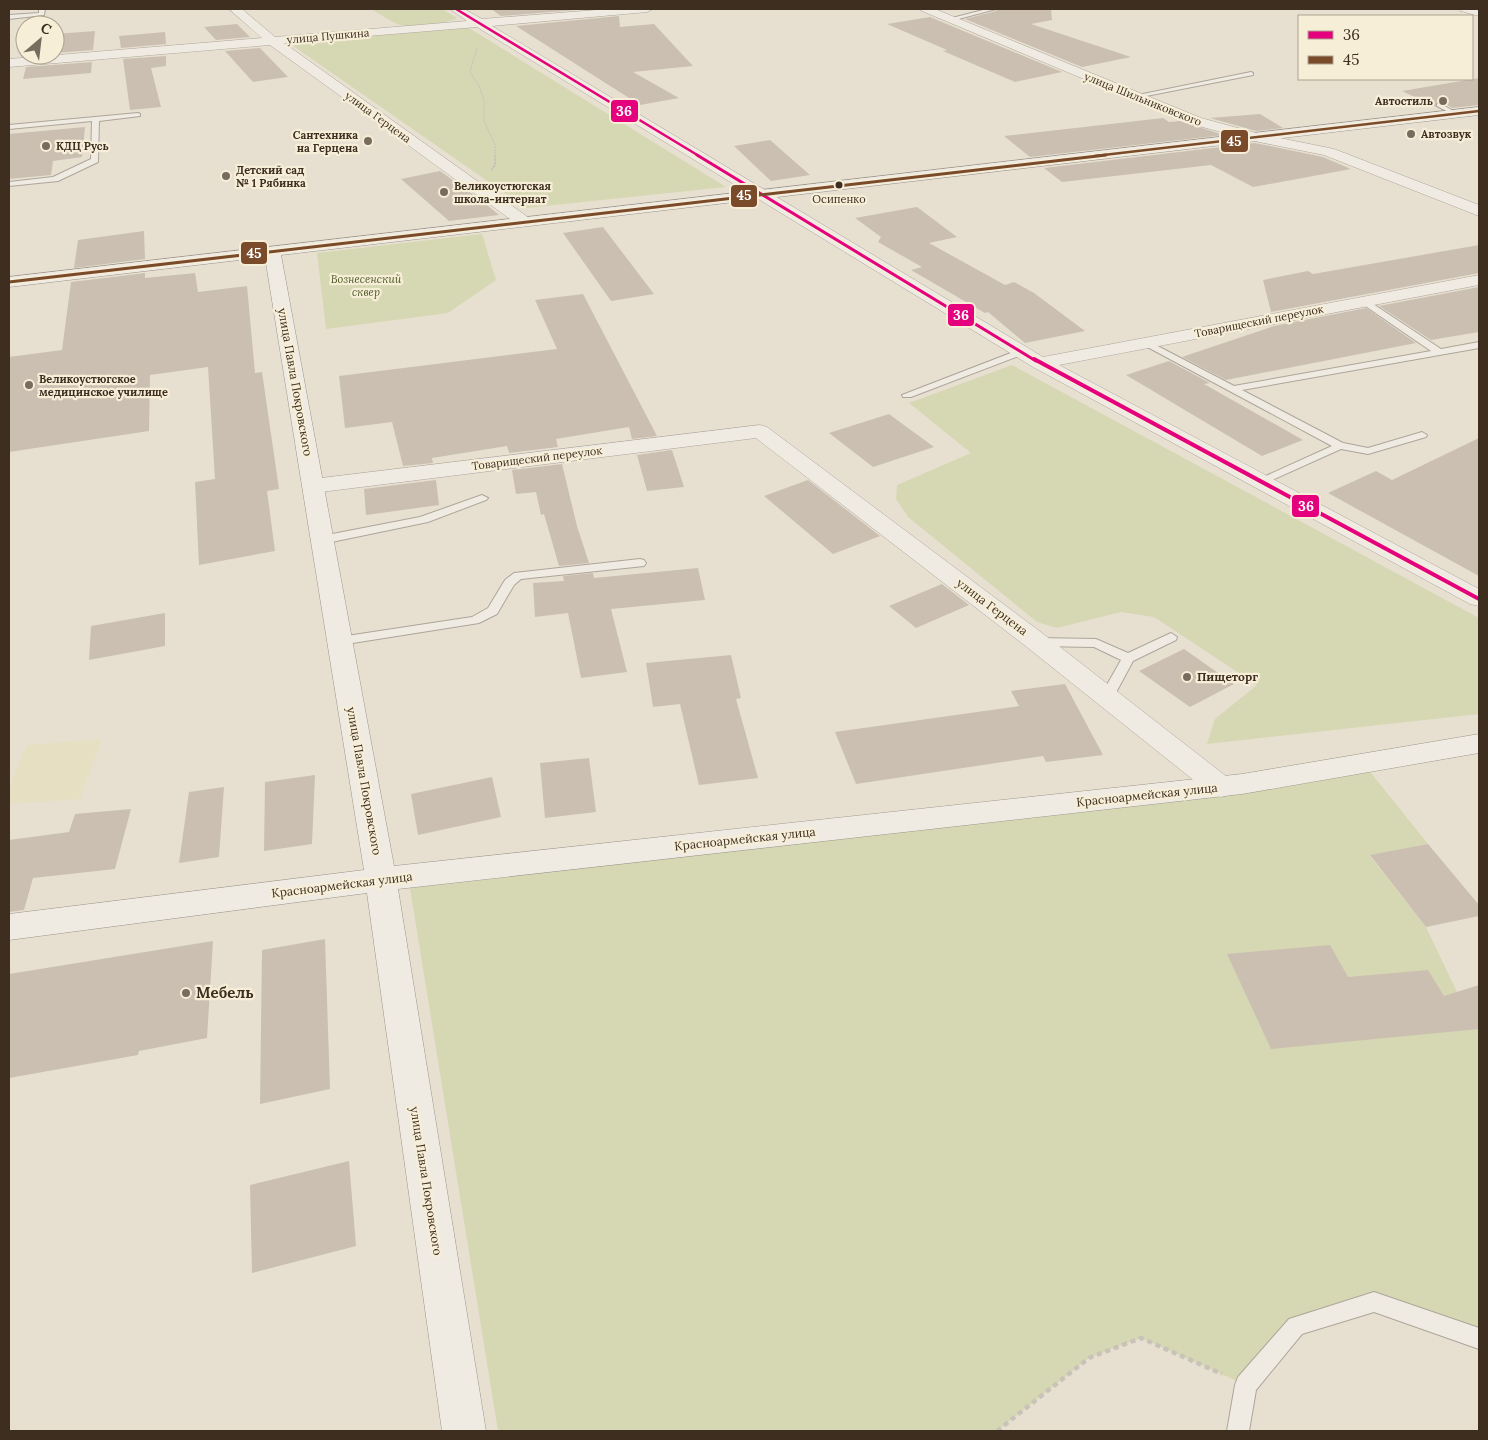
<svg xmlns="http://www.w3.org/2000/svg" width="1488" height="1440" font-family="Lora,serif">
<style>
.farmland{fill:#e6dfc2}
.green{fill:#d6d7b3}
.building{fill:#cbbfb2}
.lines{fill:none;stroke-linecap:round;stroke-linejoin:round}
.lane-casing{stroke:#ada599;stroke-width:2}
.street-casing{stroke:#ada599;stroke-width:1}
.secondary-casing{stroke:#9c958a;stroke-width:1}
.path-far2{stroke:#c8c2b9;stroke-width:1;stroke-dasharray:2 1;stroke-linecap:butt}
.path-far1{stroke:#c8c2b9;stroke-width:2;stroke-dasharray:2.5 1;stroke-linecap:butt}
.path{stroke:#c8c2b9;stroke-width:4.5;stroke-dasharray:5 4;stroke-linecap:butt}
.lane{fill:#efebe3;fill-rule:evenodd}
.street{fill:#efebe3;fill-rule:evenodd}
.secondary{fill:#efebe3;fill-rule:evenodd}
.bus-1-far2-casing{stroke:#f7eed8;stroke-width:4.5}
.bus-1-far1-casing{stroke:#f7eed8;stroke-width:5.5}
.bus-1-casing{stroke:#f7eed8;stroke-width:7}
.bus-2-far1-casing{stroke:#f7eed8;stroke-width:4.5}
.bus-2-casing{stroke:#f7eed8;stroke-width:5.5}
.bus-1-far2{stroke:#e5007d;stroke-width:2.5}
.bus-1-far1{stroke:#e5007d;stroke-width:3}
.bus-1{stroke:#e5007d;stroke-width:4}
.bus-2-far1{stroke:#7a4b2a;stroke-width:2.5}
.bus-2{stroke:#7a4b2a;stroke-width:3}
.poi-dot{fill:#786c5e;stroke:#f7eed8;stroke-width:2}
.bus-dot{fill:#3d2e20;stroke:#f7eed8;stroke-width:2}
.labels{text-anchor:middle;stroke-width:4.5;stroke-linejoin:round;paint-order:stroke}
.far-street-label{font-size:11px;fill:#3d2e20;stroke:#f7eed8}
.far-poi-label{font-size:11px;font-weight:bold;fill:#3d2e20;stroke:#f7eed8;text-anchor:start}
.bus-label{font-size:11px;fill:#3d2e20;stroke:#f7eed8}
.far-park-label{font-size:11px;font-style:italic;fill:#4d5a26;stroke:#f7eed8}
.street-label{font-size:12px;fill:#3d2e20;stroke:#f7eed8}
.poi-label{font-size:12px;font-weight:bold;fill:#3d2e20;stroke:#f7eed8;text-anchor:start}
.near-poi-label{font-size:15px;font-weight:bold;fill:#3d2e20;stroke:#f7eed8;text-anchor:start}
.line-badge{stroke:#f7eed8;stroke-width:2}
.badge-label{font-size:14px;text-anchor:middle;font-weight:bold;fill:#fff}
</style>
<rect width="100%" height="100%" fill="#e7e0d1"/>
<path class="farmland" d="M 102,739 L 80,799 L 9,804 L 9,787 L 27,745 Z"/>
<path class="green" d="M 371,9 L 442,9 L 457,18 C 450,23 412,28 403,26 C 392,23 380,14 371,9 Z
M 469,28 L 726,187 L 526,208 L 289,43 Z
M 482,234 L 496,280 L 448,313 L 326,329 L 317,253 Z
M 1012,365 L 1479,618 L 1479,714 L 1207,744 L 1215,719 L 1257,685 L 1154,617 L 1121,612 L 1057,628 L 1037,622 L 908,517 L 896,499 L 897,485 L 971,453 L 909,403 Z
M 1363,763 L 1428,844 L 1370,856 L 1426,927 L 1457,992 L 1479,1017 L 1479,1339 L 1467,1333 L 1374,1302 L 1296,1326 L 1246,1385 L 1141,1338 L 1089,1358 L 997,1431 L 498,1431 L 408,876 Z"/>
<path class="building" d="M 491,9 L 588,9 L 501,16 Z
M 998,9 L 1051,9 L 1052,20 L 1031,24 L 1131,57 L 1082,67 L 965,19 L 996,11 Z
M 619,16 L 620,27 L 654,24 L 693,66 L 633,72 L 679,98 L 640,105 L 516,26 Z
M 930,17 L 1062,72 L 1015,82 L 943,51 L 947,50 L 887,24 Z
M 237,24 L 250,37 L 216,40 L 204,27 Z
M 95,31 L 93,50 L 55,53 L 55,34 Z
M 165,32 L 166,44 L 121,48 L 119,36 Z
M 260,48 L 288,77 L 253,82 L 225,51 Z
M 166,56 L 166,66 L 151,68 L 161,107 L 130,110 L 123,59 Z
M 92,62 L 91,73 L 23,79 L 26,67 Z
M 1479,78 L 1479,105 L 1452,108 L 1442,102 L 1437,102 L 1436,107 L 1402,91 Z
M 1260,114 L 1283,128 L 1256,131 L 1210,118 Z
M 1163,118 L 1169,122 L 1180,121 L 1224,135 L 1030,157 L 1004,136 Z
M 85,127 L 82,157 L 53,161 L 51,175 L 9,179 L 9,134 Z
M 770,140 L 810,175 L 771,181 L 734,146 Z
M 1255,143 L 1323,157 L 1351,169 L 1253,187 L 1211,165 L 1062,182 L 1044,168 Z
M 440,171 L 482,201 L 499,215 L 449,221 L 401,179 Z
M 917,207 L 957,237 L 929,243 L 1005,285 L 1014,282 L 1034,293 L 1085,331 L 1025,343 L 988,312 L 985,313 L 911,270 L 922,267 L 878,242 L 881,237 L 855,218 Z
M 603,227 L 654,294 L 611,301 L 563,233 Z
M 144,231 L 145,259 L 74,268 L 78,240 Z
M 1479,245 L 1479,273 L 1271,312 L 1263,280 L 1308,271 L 1313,274 Z
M 145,273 L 145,278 L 195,273 L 198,292 L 247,286 L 255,373 L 262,372 L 279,489 L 267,491 L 275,551 L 199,565 L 195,482 L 215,479 L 208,367 L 150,375 L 149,431 L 9,452 L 9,357 L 62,350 L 71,282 Z
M 1479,287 L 1479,332 L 1431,340 L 1379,306 Z
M 583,294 L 657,436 L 632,439 L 629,427 L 556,439 L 558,447 L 509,453 L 507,446 L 432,458 L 433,463 L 403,466 L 392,422 L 345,428 L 339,376 L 557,349 L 535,300 Z
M 1366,308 L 1416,343 L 1226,380 L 1182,357 L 1274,326 Z
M 1169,361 L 1210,383 L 1204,384 L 1303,440 L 1262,456 L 1126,375 Z
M 889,414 L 934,447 L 873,467 L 829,433 Z
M 1479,438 L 1479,576 L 1328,493 L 1376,471 L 1392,480 Z
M 672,450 L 684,487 L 647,491 L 637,455 Z
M 562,464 L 577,526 L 589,563 L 559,566 L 544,514 L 541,515 L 536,492 L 516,494 L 512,470 Z
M 436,480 L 439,505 L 366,515 L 364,489 Z
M 808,480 L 880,536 L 833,554 L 764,496 Z
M 698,568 L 705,600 L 611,609 L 627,672 L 581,678 L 568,613 L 535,617 L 533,583 L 564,581 L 563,576 L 593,573 L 594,578 Z
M 942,584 L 969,605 L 916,628 L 889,606 Z
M 165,613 L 165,646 L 89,660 L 91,626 Z
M 1184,649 L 1234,684 L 1190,707 L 1139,671 Z
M 731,655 L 741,698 L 736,699 L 758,778 L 699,785 L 680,704 L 653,707 L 646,663 Z
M 1065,684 L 1103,755 L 1046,762 L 1043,756 L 856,784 L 835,732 L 1019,706 L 1011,691 Z
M 589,758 L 596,812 L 545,818 L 540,763 Z
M 315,775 L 312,844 L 264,851 L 265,782 Z
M 492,777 L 501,817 L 418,835 L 411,794 Z
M 224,787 L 219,857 L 179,863 L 189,792 Z
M 131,809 L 115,869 L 33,878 L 24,910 L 9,912 L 9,840 L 69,832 L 75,814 Z
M 1428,844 L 1479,905 L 1479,916 L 1426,927 L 1370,855 Z
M 325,939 L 330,1089 L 260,1104 L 262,950 Z
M 213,941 L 207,1038 L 139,1051 L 138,1055 L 9,1078 L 9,974 Z
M 1330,945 L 1348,977 L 1428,970 L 1444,996 L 1479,985 L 1479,1029 L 1271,1049 L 1227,954 Z
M 349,1161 L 356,1246 L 252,1273 L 250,1185 Z"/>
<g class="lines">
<g class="lane-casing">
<path id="lane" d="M 39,9 L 45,9 L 44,15 L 9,19 L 9,15 L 39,13 Z
M 987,9 L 996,9 L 951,21 L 948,19 Z
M 1251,72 L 1253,73 L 1253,75 L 1136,98 L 1133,96 Z
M 1437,104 L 1441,104 L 1457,113 L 1452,114 L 1437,106 Z
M 138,113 L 140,114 L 140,116 L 99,121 L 98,162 L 58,181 L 9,186 L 9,182 L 53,177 L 91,159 L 92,121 L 9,129 L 9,125 Z
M 1364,298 L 1441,349 L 1479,342 L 1479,348 L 1242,390 L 1343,443 L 1368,448 L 1422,432 L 1427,435 L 1426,437 L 1368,454 L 1341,449 L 1261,485 L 1255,482 L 1257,480 L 1332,446 L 1140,343 L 1142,341 L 1148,341 L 1234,386 L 1431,351 L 1361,303 L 1361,299 Z
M 1021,349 L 1024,350 L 1024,354 L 911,397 L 903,397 L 902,395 Z
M 482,495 L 488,498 L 486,500 L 428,522 L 322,544 L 316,540 L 322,536 L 420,517 Z
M 640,559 L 644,560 L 646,563 L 644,566 L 521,579 L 514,585 L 497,614 L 479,623 L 340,645 L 334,641 L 340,637 L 472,617 L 488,608 L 505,580 L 514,573 Z
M 1171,633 L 1177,637 L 1176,640 L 1133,661 L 1112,700 L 1102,700 L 1100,697 L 1121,660 L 1094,647 L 1037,646 L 1031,642 L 1037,638 L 1096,639 L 1128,653 Z
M 1374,1292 L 1479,1328 L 1479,1349 L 1374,1312 L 1302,1334 L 1256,1390 L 1249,1431 L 1227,1431 L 1235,1385 L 1238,1377 L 1289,1319 Z"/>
</g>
<g class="street-casing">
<path id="street" d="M 229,9 L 242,9 L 275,37 L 467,21 L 450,9 L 464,9 L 482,19 L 609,9 L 653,9 L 647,12 L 492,26 L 1043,357 L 1479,275 L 1479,285 L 1059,365 L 1479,589 L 1479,606 L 1470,604 L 1033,367 L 477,27 L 284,43 L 529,218 L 531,221 L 529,224 L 517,224 L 270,45 L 9,67 L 9,59 L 262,38 Z
M 920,9 L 935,9 L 1201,118 L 1260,134 L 1334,149 L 1479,205 L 1479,216 L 1324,155 L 1259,142 L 1191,124 L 922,11 Z
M 1459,9 L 1479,9 L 1479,16 L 1461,11 Z
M 760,425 L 767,427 L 1046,636 L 1231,780 L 1236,787 L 1231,794 L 1221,797 L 1211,794 L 1028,648 L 756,438 L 313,493 L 305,491 L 302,486 L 305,481 L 313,479 Z"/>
</g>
<g class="secondary-casing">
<path id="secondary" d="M 1479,107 L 1479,115 L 281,255 L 394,866 L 1242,774 L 1479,734 L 1479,753 L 1242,794 L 398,889 L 486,1431 L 442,1431 L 367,893 L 9,940 L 9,914 L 364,870 L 265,257 L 9,287 L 9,277 Z"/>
</g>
<path class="path-far2" d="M 477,48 L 470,72 L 479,86 L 484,100 L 484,121 L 495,145 L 495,156"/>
<path class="path-far1" d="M 491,170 L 495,165 L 495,155"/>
<path class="path" d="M 997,1431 L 1089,1358 L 1141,1338 L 1222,1374"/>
<use href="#lane" class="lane"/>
<use href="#street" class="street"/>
<use href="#secondary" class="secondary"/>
<g class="bus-1-far2-casing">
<path id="bus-1-far2" d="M 456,9 L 699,156"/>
</g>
<g class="bus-1-far1-casing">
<path id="bus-1-far1" d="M 697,155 L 1036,361"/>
</g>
<g class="bus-1-casing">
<path id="bus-1" d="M 1034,359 L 1479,599"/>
</g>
<g class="bus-2-far1-casing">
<path id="bus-2-far1" d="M 1095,156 L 1479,111"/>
</g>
<g class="bus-2-casing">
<path id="bus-2" d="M 9,282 L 1106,155"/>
</g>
<use href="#bus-1-far2" class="bus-1-far2"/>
<use href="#bus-1-far1" class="bus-1-far1"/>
<use href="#bus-1" class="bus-1"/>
<use href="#bus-2-far1" class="bus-2-far1"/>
<use href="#bus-2" class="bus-2"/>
</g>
<g class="poi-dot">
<circle cx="1443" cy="101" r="5"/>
<circle cx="1411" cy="134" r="5"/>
<circle cx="368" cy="141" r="5"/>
<circle cx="46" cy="146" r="5"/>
<circle cx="226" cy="176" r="5"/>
<circle cx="444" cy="192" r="5"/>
<circle cx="29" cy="385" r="5"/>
<circle cx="1187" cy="677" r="5"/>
<circle cx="186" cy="993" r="5"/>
</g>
<circle class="bus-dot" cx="839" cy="185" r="4.5"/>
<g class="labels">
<g class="far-street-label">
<text transform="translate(328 36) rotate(-5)" y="4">улица Пушкина</text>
<text transform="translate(1143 99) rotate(22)" y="4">улица Шильниковского</text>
<text transform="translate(378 117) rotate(36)" y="4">улица Герцена</text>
<text transform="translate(1259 321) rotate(-11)" y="4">Товарищеский переулок</text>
<text transform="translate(537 458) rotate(-7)" y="4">Товарищеский переулок</text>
</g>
<g class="far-poi-label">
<text x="1433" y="105" text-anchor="end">Автостиль</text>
<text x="1421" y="138">Автозвук</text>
<text x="358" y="139" text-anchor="end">Сантехника<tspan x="358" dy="13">на Герцена</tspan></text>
<text x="56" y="150">КДЦ Русь</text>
<text x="236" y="174">Детский сад<tspan x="236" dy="13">№ 1 Рябинка</tspan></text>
<text x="454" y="190">Великоустюгская<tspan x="454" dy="13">школа-интернат</tspan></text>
<text x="39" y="383">Великоустюгское<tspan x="39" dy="13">медицинское училище</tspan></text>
</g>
<g class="bus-label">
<text x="839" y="203">Осипенко</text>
</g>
<g class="far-park-label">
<text x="366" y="283">Вознесенский<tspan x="366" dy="13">сквер</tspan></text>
</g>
<g class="street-label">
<text transform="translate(295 382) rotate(80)" y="4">улица Павла Покровского</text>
<text transform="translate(992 607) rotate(37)" y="4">улица Герцена</text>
<text transform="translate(364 781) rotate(80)" y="4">улица Павла Покровского</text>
<text transform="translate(1147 795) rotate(-6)" y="4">Красноармейская улица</text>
<text transform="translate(745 839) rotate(-6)" y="4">Красноармейская улица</text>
<text transform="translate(342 885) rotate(-7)" y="4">Красноармейская улица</text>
<text transform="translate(426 1181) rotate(81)" y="4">улица Павла Покровского</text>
</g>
<g class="poi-label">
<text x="1197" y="681">Пищеторг</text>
</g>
<g class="near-poi-label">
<text x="196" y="998">Мебель</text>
</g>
</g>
<g class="line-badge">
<rect x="610" y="99" width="29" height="24" rx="5" fill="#e5007d"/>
<rect x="1220" y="129" width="29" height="24" rx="5" fill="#7a4b2a"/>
<rect x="730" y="184" width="28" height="24" rx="5" fill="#7a4b2a"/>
<rect x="240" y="241" width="28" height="24" rx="5" fill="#7a4b2a"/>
<rect x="947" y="303" width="28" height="24" rx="5" fill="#e5007d"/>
<rect x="1291" y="494" width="29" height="24" rx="5" fill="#e5007d"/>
</g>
<g class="badge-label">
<text x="624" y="116">36</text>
<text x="1234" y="146">45</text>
<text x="744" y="200">45</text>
<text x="254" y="258">45</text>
<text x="961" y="320">36</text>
<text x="1306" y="511">36</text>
</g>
<rect width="1488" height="1440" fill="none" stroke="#3d2e20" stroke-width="20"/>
<rect x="1298" y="15" width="175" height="65" fill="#f7eed8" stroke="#ada18e"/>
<rect x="1308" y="31" width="25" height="8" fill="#e5007d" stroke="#ada18e"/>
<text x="1343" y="40" font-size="15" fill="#3d2e20">36</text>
<rect x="1308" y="56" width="25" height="8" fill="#7a4b2a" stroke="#ada18e"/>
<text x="1343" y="65" font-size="15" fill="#3d2e20">45</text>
<g transform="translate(40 40) rotate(28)"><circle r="24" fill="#f7eed8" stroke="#ada18e"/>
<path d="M0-4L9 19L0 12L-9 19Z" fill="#786c5e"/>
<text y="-8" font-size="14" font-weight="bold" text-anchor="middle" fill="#3d2e20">С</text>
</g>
</svg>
